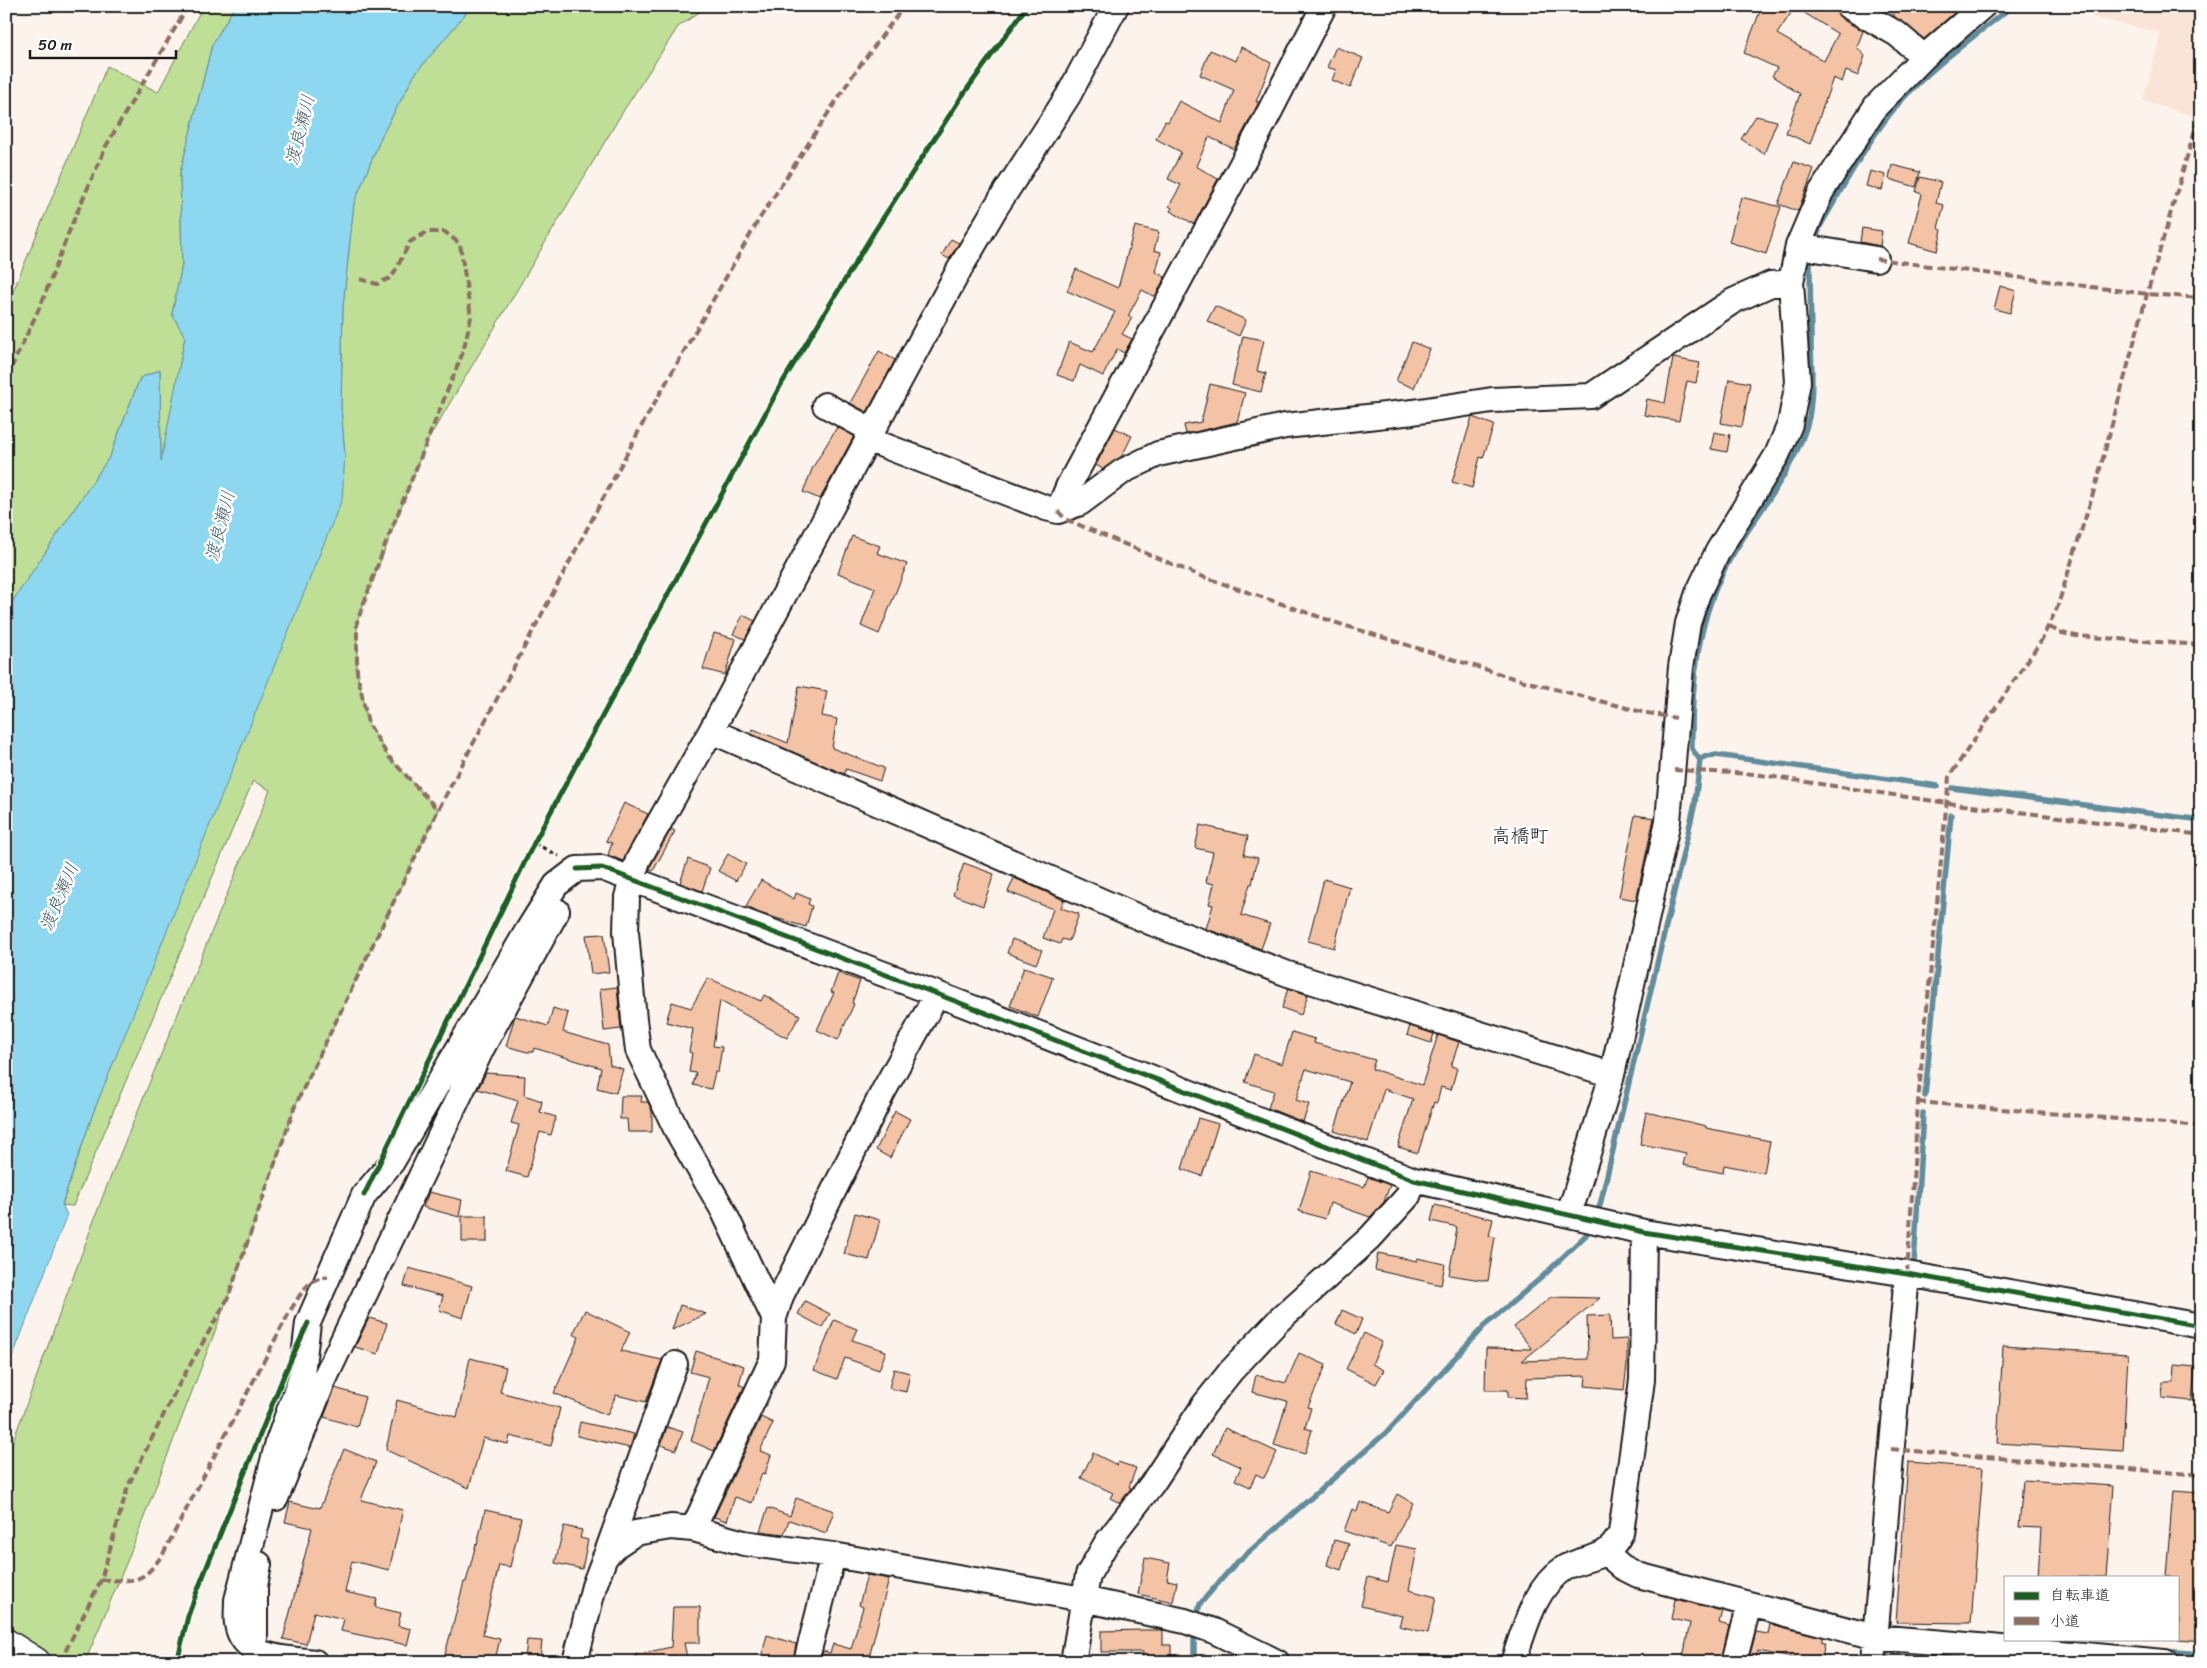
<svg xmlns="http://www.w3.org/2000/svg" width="2207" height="1668" font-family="Sriracha,'Klee One',sans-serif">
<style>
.built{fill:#fae4d7}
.green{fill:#bfdf97;stroke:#6e7e5a}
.water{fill:#8ed7f0;stroke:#608c9b}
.pier{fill:#fdf3ed}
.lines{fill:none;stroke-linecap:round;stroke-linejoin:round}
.stream{stroke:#608c9b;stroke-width:5.5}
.building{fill:#f4c2a4;stroke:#1c1c1c;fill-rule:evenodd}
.minor-casing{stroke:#1c1c1c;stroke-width:28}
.major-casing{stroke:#1c1c1c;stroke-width:31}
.path{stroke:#1c1c1c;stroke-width:3;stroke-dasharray:5 4;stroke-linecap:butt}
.minor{stroke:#fff;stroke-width:24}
.major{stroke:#fff;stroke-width:28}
.quiet{stroke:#8d6e63;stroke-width:4;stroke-dasharray:8 4;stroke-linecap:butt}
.cycleway-casing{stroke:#fff;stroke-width:8}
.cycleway{stroke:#1b5e20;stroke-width:5}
.labels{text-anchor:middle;stroke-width:5;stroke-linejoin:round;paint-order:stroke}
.water-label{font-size:18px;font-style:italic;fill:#445d66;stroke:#fff}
.quarter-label{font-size:19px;fill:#1c1c1c;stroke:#fff}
</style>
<rect width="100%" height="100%" fill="#fdf3ed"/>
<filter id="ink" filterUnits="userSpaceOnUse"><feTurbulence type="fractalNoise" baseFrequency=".02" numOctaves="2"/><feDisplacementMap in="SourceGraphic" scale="10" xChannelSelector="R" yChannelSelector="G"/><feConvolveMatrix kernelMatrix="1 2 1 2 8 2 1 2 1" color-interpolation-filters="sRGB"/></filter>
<g filter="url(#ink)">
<path class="built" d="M 2095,6 L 2201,6 L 2201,80 L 2191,115 L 2143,101 L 2161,33 L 2092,17 Z"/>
<path class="green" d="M 203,6 L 235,6 L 212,45 L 180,173 L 182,265 L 172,314 L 185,337 L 161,465 L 160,370 L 140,378 L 110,456 L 6,611 L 6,308 L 107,66 L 158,92 Z
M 472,6 L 708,6 L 678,27 L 622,113 L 425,445 L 357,622 L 357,672 L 368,723 L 388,756 L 438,810 L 295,1106 L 233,1284 L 128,1559 L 85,1662 L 6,1662 L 6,1460 L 104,1193 L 270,790 L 253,781 L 73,1206 L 62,1205 L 93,1113 L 345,456 L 341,407 L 343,306 L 354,203 L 382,135 L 415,74 Z"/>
<path class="water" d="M 235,6 L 472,6 L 415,74 L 382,135 L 354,203 L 343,306 L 341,407 L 345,456 L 342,499 L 93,1113 L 62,1204 L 67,1215 L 6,1374 L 6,611 L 110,456 L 140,378 L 160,370 L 161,461 L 185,337 L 172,314 L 182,265 L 180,173 L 212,45 Z"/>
<path class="pier" d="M 68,1213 L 69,1216 L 9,1375 L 6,1377 Z"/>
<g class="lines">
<path class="stream" d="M 1815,243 L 1820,226 C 1845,184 1867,140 1899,103 C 1932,66 1974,37 2012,6
M 1700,760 L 1706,756 L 1716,755 L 1938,786
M 1952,788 L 2201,820
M 1925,1096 L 1951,815
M 1595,1216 L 1600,1205 L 1695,803 L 1700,760 L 1692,749 C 1691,684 1697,617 1730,559 C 1754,517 1799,464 1809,417 C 1813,394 1812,369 1811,346 C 1811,318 1810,290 1810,263 L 1812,254
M 1914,1264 L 1923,1113
M 1196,1618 L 1200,1604 L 1235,1564 L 1389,1430 L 1484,1326 L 1541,1278 L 1586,1235 L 1591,1225
M 2163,1651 L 2201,1654
M 1194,1662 L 1194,1630
M 1886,1662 L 1887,1650"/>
</g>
<path class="building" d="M 1762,6 L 1831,6 L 1843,20 L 1863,31 L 1857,47 L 1865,56 L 1858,76 L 1846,71 L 1842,82 L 1833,78 L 1810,144 L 1786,133 L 1800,94 L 1772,76 L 1777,68 L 1744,53 ZM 1795,7 L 1838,34 L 1824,61 L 1777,34 Z
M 1886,6 L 1962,6 L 1924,39 L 1896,18 Z
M 1241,47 L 1271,63 L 1256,102 L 1259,102 L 1234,149 L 1209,137 L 1196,166 L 1218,179 L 1194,224 L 1170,211 L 1172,208 L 1169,206 L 1181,185 L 1168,179 L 1181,152 L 1156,139 L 1165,121 L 1168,122 L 1179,101 L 1222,123 L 1234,90 L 1200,75 L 1210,50 L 1236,61 Z
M 1336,47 L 1363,58 L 1350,88 L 1332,80 L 1336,70 L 1327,67 Z
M 1756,116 L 1777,121 L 1764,154 L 1741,139 Z
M 1794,162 L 1814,169 L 1798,211 L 1778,204 Z
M 1892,165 L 1920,172 L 1916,187 L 1889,179 Z
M 1870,171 L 1886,175 L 1882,190 L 1866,186 Z
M 1920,177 L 1941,182 L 1936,203 L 1944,205 L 1938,228 L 1942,230 L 1937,251 L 1909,243 L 1922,194 L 1916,192 Z
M 1741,197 L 1781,207 L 1766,254 L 1729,242 Z
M 1135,226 L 1159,232 L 1154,250 L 1161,252 L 1156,272 L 1165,277 L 1155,297 L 1142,290 L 1128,316 L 1132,318 L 1122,334 L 1132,339 L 1124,353 L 1117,349 L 1103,376 L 1080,365 L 1074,381 L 1057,375 L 1069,342 L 1093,352 L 1115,312 L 1067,291 L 1076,269 L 1118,288 Z
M 1862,228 L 1882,231 L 1880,246 L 1860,242 Z
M 951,239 L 959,243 L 949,259 L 942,255 Z
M 2000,286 L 2016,291 L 2010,313 L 1994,309 Z
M 1215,306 L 1246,320 L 1239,336 L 1207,321 Z
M 1243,336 L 1264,340 L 1257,371 L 1266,373 L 1261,392 L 1232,385 Z
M 1412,342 L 1430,349 L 1414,388 L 1396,381 Z
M 879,351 L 895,360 L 867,412 L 850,403 Z
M 1673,358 L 1700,363 L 1696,383 L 1687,381 L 1679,421 L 1644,415 L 1647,399 L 1665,403 Z
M 1729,379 L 1750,383 L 1742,427 L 1721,423 Z
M 1210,384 L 1245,393 L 1237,422 L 1186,434 L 1184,425 L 1201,422 Z
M 1472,417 L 1494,425 L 1483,458 L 1480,457 L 1472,488 L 1452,482 Z
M 837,427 L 854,436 L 820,499 L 803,492 L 813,467 Z
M 1115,428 L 1132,436 L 1122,456 L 1103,469 L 1096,465 Z
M 1714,432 L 1730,435 L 1727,452 L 1711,449 Z
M 852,536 L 880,546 L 877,553 L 907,564 L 879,634 L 861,626 L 875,588 L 838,573 Z
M 743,615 L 755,621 L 745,639 L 733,634 Z
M 714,633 L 736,639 L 725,675 L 703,669 Z
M 799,686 L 827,691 L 822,716 L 837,719 L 832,748 L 884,768 L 880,781 L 846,769 L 844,774 L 751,734 L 753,729 L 788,743 Z
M 624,803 L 648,814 L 623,861 L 608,855 L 612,843 L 606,841 Z
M 1635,815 L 1654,818 L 1636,900 L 1619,897 Z
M 1200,825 L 1248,836 L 1244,855 L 1258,858 L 1252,884 L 1250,884 L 1241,915 L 1270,924 L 1261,949 L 1243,942 L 1243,941 L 1206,929 L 1213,905 L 1209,904 L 1214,884 L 1206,882 L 1213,852 L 1195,848 Z
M 671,829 L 675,831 L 653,871 L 650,869 L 651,865 Z
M 728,854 L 746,864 L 736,881 L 718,871 Z
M 688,859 L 710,868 L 702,891 L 680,883 Z
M 964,863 L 994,874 L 983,906 L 953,895 Z
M 1014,878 L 1064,900 L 1061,908 L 1079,914 L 1069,941 L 1062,939 L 1060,944 L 1043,938 L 1053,909 L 1008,892 Z
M 1324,879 L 1350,887 L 1334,948 L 1308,941 Z
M 761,880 L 794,899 L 796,893 L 810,899 L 808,904 L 812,906 L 806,927 L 759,913 L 746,906 Z
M 604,934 L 609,972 L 591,974 L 586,935 Z
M 1012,939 L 1042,950 L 1036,964 L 1007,953 Z
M 1024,967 L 1053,977 L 1038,1017 L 1010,1006 Z
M 838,973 L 860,981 L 852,1003 L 854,1004 L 838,1040 L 817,1030 L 834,993 L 831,992 Z
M 708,978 L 761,1001 L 764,995 L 800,1015 L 787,1038 L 720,1001 L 713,1046 L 722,1047 L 718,1072 L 715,1072 L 711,1089 L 693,1085 L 696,1073 L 689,1072 L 692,1053 L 689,1052 L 693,1029 L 666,1022 L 672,1002 L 691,1008 Z
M 617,987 L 621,1029 L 604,1031 L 600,989 Z
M 1288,988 L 1308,995 L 1301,1015 L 1282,1008 Z
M 553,1008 L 568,1013 L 563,1032 L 608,1045 L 610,1065 L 623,1069 L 616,1093 L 597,1088 L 601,1068 L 534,1048 L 533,1052 L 527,1052 L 506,1046 L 515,1016 L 548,1026 Z
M 1410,1026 L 1434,1034 L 1431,1043 L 1407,1035 Z
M 1292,1032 L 1315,1039 L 1314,1043 L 1375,1060 L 1372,1069 L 1422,1085 L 1438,1035 L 1459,1042 L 1451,1066 L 1457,1068 L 1451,1090 L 1441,1087 L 1437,1103 L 1434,1102 L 1418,1153 L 1398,1147 L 1413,1099 L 1384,1089 L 1368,1142 L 1334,1131 L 1350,1082 L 1306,1069 L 1296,1100 L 1309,1104 L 1303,1122 L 1268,1108 L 1274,1091 L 1245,1082 L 1254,1054 L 1282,1064 Z
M 486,1073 L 525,1076 L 524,1095 L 542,1101 L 540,1112 L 556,1117 L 551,1135 L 540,1132 L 527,1177 L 506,1171 L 519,1125 L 511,1123 L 518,1101 L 478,1089 Z
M 621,1096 L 642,1096 L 641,1102 L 648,1102 L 652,1111 L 652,1132 L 628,1132 L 627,1119 L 620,1119 Z
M 895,1111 L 910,1119 L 890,1158 L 876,1150 Z
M 1646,1112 L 1706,1126 L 1706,1128 L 1770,1141 L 1764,1173 L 1724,1165 L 1723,1173 L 1683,1165 L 1686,1153 L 1640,1144 Z
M 1198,1118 L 1218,1124 L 1202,1176 L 1182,1169 Z
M 1311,1171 L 1364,1187 L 1368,1177 L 1390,1185 L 1384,1202 L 1370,1217 L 1330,1203 L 1325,1219 L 1299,1211 Z
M 429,1192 L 462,1200 L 459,1217 L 423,1207 Z
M 1435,1205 L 1493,1219 L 1489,1236 L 1495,1237 L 1488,1281 L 1449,1275 L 1457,1227 L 1431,1221 Z
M 855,1213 L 880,1220 L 869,1260 L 844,1254 Z
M 462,1216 L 487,1216 L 487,1242 L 462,1242 Z
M 1378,1253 L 1417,1261 L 1417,1258 L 1445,1264 L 1441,1285 L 1375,1270 Z
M 409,1268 L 472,1286 L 463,1318 L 439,1310 L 443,1296 L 404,1286 Z
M 1551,1297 L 1600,1298 L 1522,1361 L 1588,1359 L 1587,1316 L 1610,1315 L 1611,1340 L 1627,1339 L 1627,1365 L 1624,1390 L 1585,1386 L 1586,1376 L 1527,1378 L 1526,1398 L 1508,1397 L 1508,1390 L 1485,1390 L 1486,1348 L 1532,1349 L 1514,1327 Z
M 805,1301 L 830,1314 L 822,1327 L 798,1314 Z
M 680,1305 L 706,1314 L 672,1330 Z
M 585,1310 L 630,1332 L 621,1351 L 662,1360 L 646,1402 L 616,1395 L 607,1415 L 554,1393 L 579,1337 L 573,1334 Z
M 1342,1310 L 1362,1319 L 1356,1334 L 1336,1324 Z
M 369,1318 L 387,1323 L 378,1354 L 355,1347 Z
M 834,1320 L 857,1329 L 852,1340 L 886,1351 L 879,1370 L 845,1358 L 837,1379 L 814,1370 Z
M 1364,1333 L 1382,1342 L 1372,1364 L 1384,1370 L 1376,1384 L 1346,1369 Z
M 2003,1346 L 2128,1354 L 2123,1451 L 1997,1443 Z
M 696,1351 L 744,1366 L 739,1384 L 744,1387 L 714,1451 L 691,1441 L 709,1377 L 690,1372 Z
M 1299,1353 L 1326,1365 L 1308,1407 L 1311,1408 L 1305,1428 L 1312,1430 L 1305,1454 L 1274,1445 L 1287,1401 L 1252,1392 L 1256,1375 L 1286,1383 Z
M 470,1358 L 506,1367 L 500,1392 L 560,1408 L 551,1446 L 510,1436 L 508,1444 L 483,1438 L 469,1488 L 386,1450 L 397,1400 L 457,1417 Z
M 2175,1365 L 2195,1367 L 2192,1401 L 2162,1398 L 2163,1382 L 2174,1382 Z
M 894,1369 L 910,1373 L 906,1392 L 889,1388 Z
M 335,1388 L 365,1397 L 357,1427 L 324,1417 Z
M 761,1417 L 773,1423 L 760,1451 L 771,1455 L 765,1474 L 762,1473 L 752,1503 L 735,1497 L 727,1521 L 714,1517 Z
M 580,1422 L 634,1434 L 630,1448 L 577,1436 Z
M 667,1427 L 683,1432 L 676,1450 L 661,1445 Z
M 1225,1428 L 1277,1452 L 1264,1478 L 1256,1474 L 1250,1487 L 1235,1480 L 1241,1467 L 1213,1454 Z
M 344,1449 L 376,1462 L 361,1500 L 403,1510 L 389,1570 L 352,1561 L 345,1592 L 377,1599 L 375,1607 L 401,1613 L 398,1626 L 411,1629 L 407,1645 L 341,1631 L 344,1619 L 314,1612 L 306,1644 L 283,1639 L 312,1528 L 285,1522 L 290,1502 L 315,1508 L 315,1507 L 320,1508 Z
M 1093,1453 L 1117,1465 L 1118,1462 L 1136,1468 L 1129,1487 L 1131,1488 L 1120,1503 L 1110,1498 L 1113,1493 L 1081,1478 Z
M 1908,1462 L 1983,1468 L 1971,1623 L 1896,1622 Z
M 2023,1480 L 2114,1486 L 2107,1577 L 2038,1577 L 2041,1528 L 2019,1527 Z
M 2173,1491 L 2201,1493 L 2201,1642 L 2178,1640 L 2178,1577 L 2166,1577 Z
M 1397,1494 L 1413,1503 L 1391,1547 L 1344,1531 L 1352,1509 L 1357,1511 L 1360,1502 L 1388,1512 Z
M 796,1498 L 834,1511 L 826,1533 L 789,1520 L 784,1534 L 760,1531 L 768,1508 L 790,1516 Z
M 485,1510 L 521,1518 L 510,1567 L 499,1565 L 484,1628 L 483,1635 L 500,1639 L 495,1660 L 474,1655 L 474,1662 L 443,1662 L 464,1582 L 466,1582 L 476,1544 L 477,1545 Z
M 564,1526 L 582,1530 L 580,1538 L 588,1540 L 582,1569 L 555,1563 Z
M 1334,1540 L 1349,1544 L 1341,1570 L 1327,1565 Z
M 1396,1545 L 1417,1549 L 1409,1590 L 1436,1597 L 1428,1633 L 1399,1626 L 1402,1616 L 1361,1606 L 1368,1577 L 1388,1582 Z
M 1145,1558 L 1170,1563 L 1167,1580 L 1177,1582 L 1173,1602 L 1138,1594 Z
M 867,1575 L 889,1579 L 870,1654 L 879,1657 L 878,1662 L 820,1662 L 823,1651 L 830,1653 L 833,1644 L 851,1649 L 863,1607 L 859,1605 Z
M 1675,1599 L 1722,1611 L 1719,1623 L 1729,1626 L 1721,1662 L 1682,1662 L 1690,1623 L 1671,1619 Z
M 673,1607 L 700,1607 L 700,1643 L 684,1643 L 688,1662 L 636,1662 L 635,1655 L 671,1647 Z
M 1770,1624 L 1822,1637 L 1822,1643 L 1825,1643 L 1821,1662 L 1811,1662 L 1758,1651 L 1755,1662 L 1748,1662 L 1756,1632 L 1768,1634 Z
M 1143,1630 L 1163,1630 L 1163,1645 L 1171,1645 L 1171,1662 L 1142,1662 L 1143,1652 L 1101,1652 L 1101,1631 Z
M 767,1635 L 796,1644 L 793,1662 L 760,1662 Z
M 527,1640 L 542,1641 L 540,1660 L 525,1659 Z"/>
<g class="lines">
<g class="minor-casing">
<path id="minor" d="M 1848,6 L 1897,34 L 1924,57
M 1798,246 L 1876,259
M 825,405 L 871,430
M 867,439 L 1046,508 L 1058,511 L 1080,503 L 1123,471 L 1158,454 L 1285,426 L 1413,412 L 1492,400 L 1591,396 L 1733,301 L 1771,284 L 1791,282
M 1058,511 L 1068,487 L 1258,134 L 1324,6
M 711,731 L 1152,923 L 1288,974 L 1612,1075
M 1567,1214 L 1574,1199 L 1612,1075 L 1668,821 L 1681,667 L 1688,623 L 1698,593 L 1718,551 L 1777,455 L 1790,424 L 1798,382 L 1791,282 L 1798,246 L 1821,192 L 1876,106 L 1924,57 L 1983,6
M 774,1318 L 781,1296 L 883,1092 L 937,994
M 276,1498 L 323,1382 L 482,1048 L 557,911
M 693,1529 L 772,1360 L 774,1318 L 723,1210 L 677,1131 L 638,1050 L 634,1020 L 626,932 L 627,897 L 638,860 L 711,731 L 959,270 L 996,207 L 1068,96 L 1116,6
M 1606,1553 L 1622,1567 L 1638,1575 L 1875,1637 L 2165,1662
M 606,1555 L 675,1364
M 255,1655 L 255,1586 L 259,1564
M 315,1662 C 288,1658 243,1660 237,1624 C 236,1616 237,1608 237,1600 L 278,1442 L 302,1374 L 308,1323 L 364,1195 L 392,1162 L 526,933 L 556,885 L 577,869 L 602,868 L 937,994 L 1414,1180 L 1644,1232 L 1907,1274 L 2201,1326
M 575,1662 L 594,1586 L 605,1557 L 617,1545 L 635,1533 L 671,1527 L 693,1529 L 744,1543 L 833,1555 L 1083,1599 L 1185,1621 L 1214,1631 L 1277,1662
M 806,1662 L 833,1555
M 1073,1662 L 1088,1575 L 1107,1542 L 1152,1484 L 1204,1405 L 1231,1371 L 1279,1320 L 1370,1238 L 1408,1196 L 1414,1180
M 1513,1662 C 1525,1629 1533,1589 1564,1568 C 1568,1565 1574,1564 1578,1562 C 1600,1556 1610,1554 1621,1533 L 1642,1380 L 1644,1232
M 1734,1662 L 1749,1604
M 1873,1662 L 1907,1274"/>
</g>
<g class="major-casing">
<path id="major" d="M 6,1643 L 36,1662"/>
</g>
<path class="path" d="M 534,843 L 559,856"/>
<use href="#minor" class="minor"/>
<use href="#major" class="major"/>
<path class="quiet" d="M 6,12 L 9,6
M 1876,259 L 2147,294 L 2201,298
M 360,279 L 377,284 L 392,277 L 410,242 L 427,232 L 445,232 L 460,244 L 471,317 L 463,352 L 384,548 L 357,622 L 357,672 L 368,723 L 388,756 L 438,810
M 6,379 L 42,302 L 72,224 L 106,146 L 188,6
M 1058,511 L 1065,519 L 1198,575 L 1340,624 L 1513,678 L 1642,712 L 1676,718
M 2049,627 L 2062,633 L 2076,636 L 2201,645
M 1674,770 L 1754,774 L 1947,803 L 2201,835
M 1918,1102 L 2201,1126
M 1907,1274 L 1918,1102 L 1949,777 L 2041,641 L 2057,608 L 2096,484 L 2147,294 L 2201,109
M 1891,1449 L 2201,1475
M 101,1580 C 137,1580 141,1585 163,1554 L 290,1311 C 300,1296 308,1276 328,1277
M 60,1662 L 101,1580 L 128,1486 L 177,1388 L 228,1298 L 295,1106 L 438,810 L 642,425 L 758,221 L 853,75 L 904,6"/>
<g class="cycleway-casing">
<path id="cycleway" d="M 577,869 L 602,868 L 937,994 L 1414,1180 L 1644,1232 L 1907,1274 L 2201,1326
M 364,1195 L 534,843 L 779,388 L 874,232 L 960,99 L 1027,6
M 177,1662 L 188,1616 L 196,1594 L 284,1375 L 308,1323"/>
</g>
<use href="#cycleway" class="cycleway"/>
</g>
</g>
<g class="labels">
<g class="water-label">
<text transform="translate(300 130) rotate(-76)" y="6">渡良瀬川</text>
<text transform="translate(220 526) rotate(-76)" y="6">渡良瀬川</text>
<text transform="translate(59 897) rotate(-67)" y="6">渡良瀬川</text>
</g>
<g class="quarter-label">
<text x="1520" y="842">高橋町</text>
</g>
</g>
<rect width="2207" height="1668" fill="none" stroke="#fff" stroke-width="25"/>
<rect x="12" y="12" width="2182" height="1643" fill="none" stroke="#1c1c1c" stroke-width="2" filter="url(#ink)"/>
<rect x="2004" y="1576" width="175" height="65" fill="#ffffff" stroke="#a4a4a4"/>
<rect x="2014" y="1592" width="25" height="8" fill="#1b5e20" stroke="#a4a4a4"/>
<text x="2050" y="1600" font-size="15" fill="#1c1c1c">自転車道</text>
<rect x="2014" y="1617" width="25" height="8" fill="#8d6e63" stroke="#a4a4a4"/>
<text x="2050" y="1626" font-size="15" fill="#1c1c1c">小道</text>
<path d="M30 50v8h146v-8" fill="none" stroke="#1c1c1c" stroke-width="2.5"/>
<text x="38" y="50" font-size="15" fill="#1c1c1c" stroke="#ffffff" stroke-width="4" paint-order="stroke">50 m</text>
</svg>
